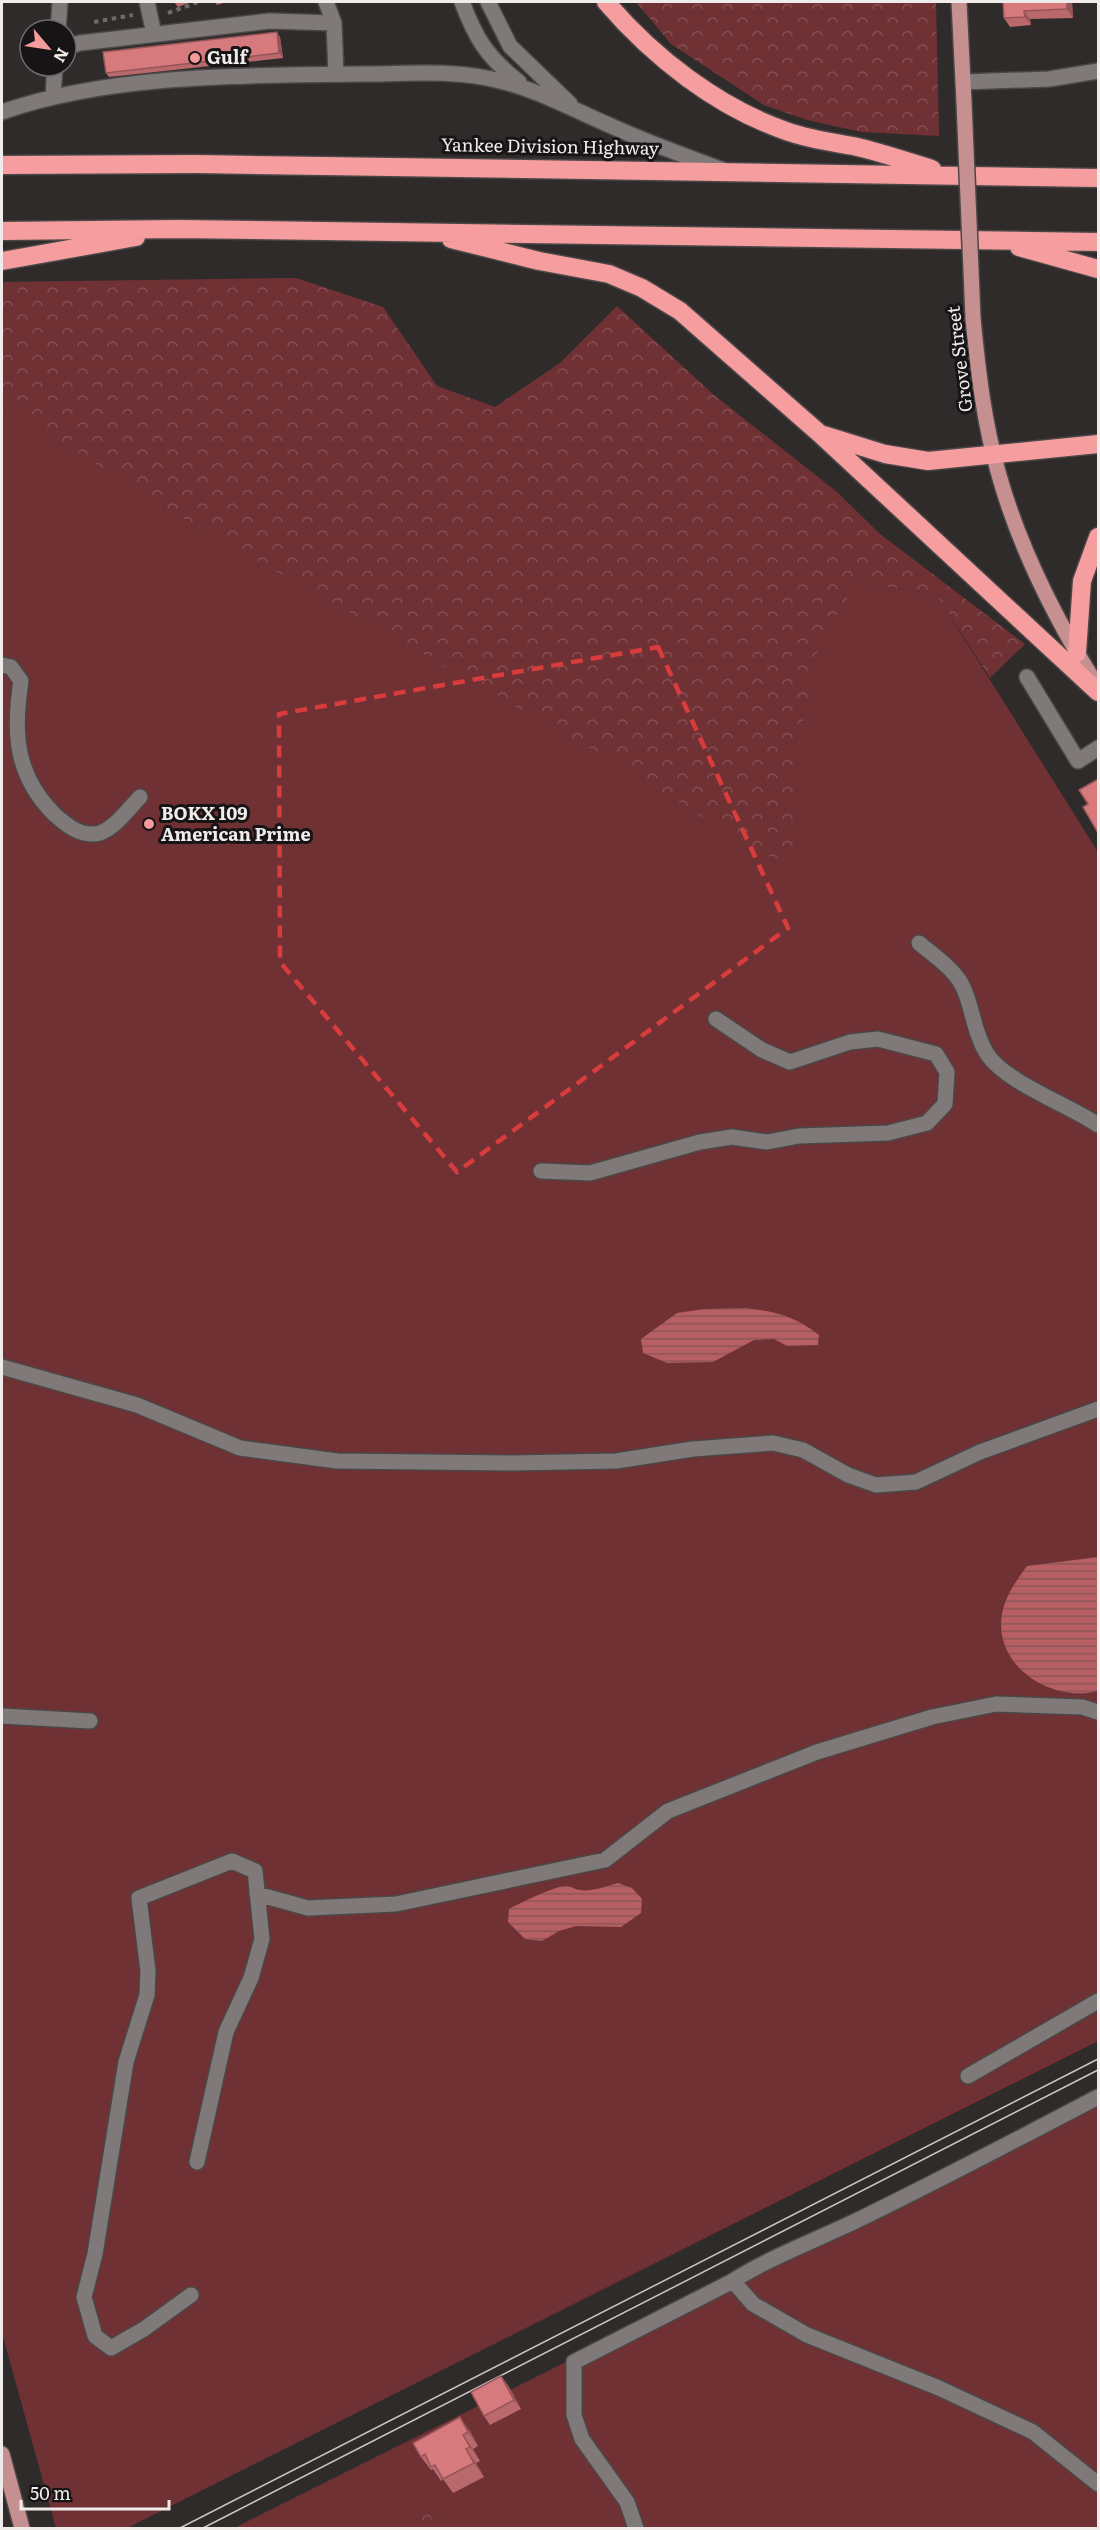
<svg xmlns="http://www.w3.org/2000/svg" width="1100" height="2530" font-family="Literata,serif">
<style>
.green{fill:#703134}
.forest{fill:url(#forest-crowns)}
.water{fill:url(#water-rules)}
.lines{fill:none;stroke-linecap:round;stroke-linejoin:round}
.minor-casing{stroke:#4c4747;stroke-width:18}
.major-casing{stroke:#4c4747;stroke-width:18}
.highway-casing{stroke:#4c4747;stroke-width:21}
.path{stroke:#6f6a6a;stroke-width:4;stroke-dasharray:4.5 4.5;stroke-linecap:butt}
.minor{stroke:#7f7979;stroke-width:15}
.major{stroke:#c68f90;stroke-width:15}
.highway{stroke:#f69d9f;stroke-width:18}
.tram{stroke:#cac6c6;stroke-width:1.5}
.major-bridge-casing{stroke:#4c4747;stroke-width:18;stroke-linecap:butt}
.major-bridge{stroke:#c68f90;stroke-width:15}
.wall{fill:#b9696c}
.shaded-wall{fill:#965558}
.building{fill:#d77a7d;stroke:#965558;stroke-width:1.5}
.marked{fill:none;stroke:#d93c3c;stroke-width:4.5;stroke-dasharray:12 8;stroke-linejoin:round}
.poi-dot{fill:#f59b9c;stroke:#161414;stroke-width:2}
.labels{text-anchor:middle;stroke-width:6;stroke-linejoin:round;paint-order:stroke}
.poi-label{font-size:18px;font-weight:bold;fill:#f0ecec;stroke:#161414;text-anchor:start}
.street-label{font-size:18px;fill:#f0ecec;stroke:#161414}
</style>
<defs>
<pattern id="forest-crowns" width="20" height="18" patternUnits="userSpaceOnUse" patternTransform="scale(1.5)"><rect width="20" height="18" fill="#703134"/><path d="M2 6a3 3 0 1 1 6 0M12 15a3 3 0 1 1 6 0" fill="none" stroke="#854f52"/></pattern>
<pattern id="water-rules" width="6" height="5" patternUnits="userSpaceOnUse" patternTransform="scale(1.5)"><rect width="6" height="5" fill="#b85f63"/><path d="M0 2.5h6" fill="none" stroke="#8b5558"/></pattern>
</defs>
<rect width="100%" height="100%" fill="#302b2b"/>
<path class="green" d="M 2,288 L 858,583 L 936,594 L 1098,852 L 1098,2041 L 127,2528 L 56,2528 L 2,2333 Z
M 1098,2096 L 1098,2528 L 234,2528 Z"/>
<path class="forest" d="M 636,2 L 936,2 L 939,136 L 862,132 L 807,120 L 764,105 L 671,44 Z
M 296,278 L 383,307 L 437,386 L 495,407 L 560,363 L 617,306 L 714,395 L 837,492 L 880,534 L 1025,644 L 990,678 L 936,594 L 858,583 L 820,639 L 792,774 L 800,848 L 779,859 L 755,852 L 640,777 L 189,522 L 2,405 L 2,282 Z
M 428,2511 L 437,2528 L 392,2528 Z"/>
<path class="water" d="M 746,1308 C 777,1312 794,1316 819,1335 L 818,1345 L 787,1346 L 774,1339 L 754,1340 L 713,1362 L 667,1363 L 643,1353 L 641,1339 L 677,1313 L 704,1309 Z
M 1098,1557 L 1098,1691 C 1048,1704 987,1661 1004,1606 C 1008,1592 1019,1577 1027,1566 Z
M 618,1883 L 632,1888 L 642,1899 L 641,1913 L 621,1927 L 576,1926 L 559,1931 L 542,1941 L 525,1939 L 508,1922 L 509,1909 C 520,1903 555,1886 566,1886 C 571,1886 576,1890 580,1890 C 592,1892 607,1886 618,1883 Z"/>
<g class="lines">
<g class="minor-casing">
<path id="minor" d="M 147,2 L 154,34
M 326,2 L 334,23 L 336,74
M 462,2 C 476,39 487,57 519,82
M 488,2 L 510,46 L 570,104
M 58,30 L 60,2
M 66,47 L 80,43 L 270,21 L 334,23
M 963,82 L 1049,79 L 1098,71
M 53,97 L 55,66
M 2,112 C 110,74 250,75 365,74 C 410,74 456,69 500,81 C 538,90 574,110 609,125 C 646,142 685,156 723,170
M 2,665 L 11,667 L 21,681 C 13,732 15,775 54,814 C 65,824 78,835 94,834 C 111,834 129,808 140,797
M 1027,677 L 1078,761 L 1098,748
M 919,943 C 933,955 953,968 962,985 C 973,1006 973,1032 987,1054 C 1005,1082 1069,1105 1098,1125
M 541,1171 L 590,1173 L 700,1142 L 732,1137 L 767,1142 L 799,1136 L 888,1133 L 927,1123 L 945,1104 L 947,1072 L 936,1054 L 878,1039 L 850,1042 L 790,1062 L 762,1050 L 716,1019
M 2,1367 L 137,1405 L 240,1448 L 337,1461 L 512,1463 L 616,1461 L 693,1449 L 773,1443 L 803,1450 L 848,1475 L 876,1485 L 916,1482 L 980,1452 L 1098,1409
M 2,1716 L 90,1721
M 257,1894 L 308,1908 L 396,1904 L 605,1860 L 668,1811 L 817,1752 L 932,1717 L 996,1704 L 1082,1707 L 1098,1712
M 968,2076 L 1098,2001
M 731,2282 C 772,2256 819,2239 862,2218 C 942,2179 1020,2138 1098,2097
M 191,2295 L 144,2329 L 111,2348 L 95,2336 L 84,2297 L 95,2254 L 126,2062 L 147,1995 L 148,1971 L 139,1898 L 232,1861 L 255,1871 L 262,1939 L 251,1978 L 226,2032 L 197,2162
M 636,2528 L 627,2502 L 582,2439 L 574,2415 L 574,2362 L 733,2281 L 753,2304 L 807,2335 L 939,2388 L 1033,2432 L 1098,2484"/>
</g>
<g class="major-casing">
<path id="major" d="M 959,2 L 964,102
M 973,318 C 978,370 984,424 999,475 C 1020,550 1056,620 1097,686
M 2,2454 L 22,2528"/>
</g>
<g class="highway-casing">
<path id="highway" d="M 606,2 C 653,57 717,107 786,131 C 808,139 830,142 853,146 C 880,152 906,161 932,169
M 2,165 L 197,164 L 1098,178
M 2,231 L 178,229 L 1098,242
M 451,239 L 539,261 L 609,274 L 642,288 L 680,311 L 819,433 L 1098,692
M 1019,247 L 1098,269
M 2,261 L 136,237
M 824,435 L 885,454 L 928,461 L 1098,444
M 1077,653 L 1082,581 L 1098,537"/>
</g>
<path class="path" d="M 168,13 L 198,2
M 94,22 L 133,15"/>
<use href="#minor" class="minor"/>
<use href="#major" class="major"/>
<use href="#highway" class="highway"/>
<path class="tram" d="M 180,2528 L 1098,2059
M 203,2528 L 1098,2070"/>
<g class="major-bridge-casing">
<path id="major-bridge" d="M 964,102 L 973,318"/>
</g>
<use href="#major-bridge" class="major-bridge"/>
</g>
<path class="wall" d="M 174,2 L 191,2 L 178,7 Z
M 215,2 L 226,2 L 217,5 Z
M 1003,2 L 1072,2 L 1073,18 L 1030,19 L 1031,25 L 1010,27 L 1004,18 Z
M 280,37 L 283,58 L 109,77 L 106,73 Z
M 508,2385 L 521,2409 L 490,2425 L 484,2416 Z
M 470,2431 L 478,2446 L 473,2449 L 480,2461 L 476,2463 L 484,2477 L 453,2493 L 443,2479 L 441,2481 L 433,2469 L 431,2470 L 421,2457 Z"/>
<path class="shaded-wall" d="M 1067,2 L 1072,2 L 1073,18 L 1067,9 Z
M 1024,11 L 1030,19 L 1031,25 L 1025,17 Z
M 277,32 L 280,37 L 283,58 L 279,53 Z
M 501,2376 L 508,2385 L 521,2409 L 514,2400 Z
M 460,2417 L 470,2431 L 478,2446 L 468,2432 Z
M 463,2435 L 473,2449 L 480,2461 L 470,2447 Z
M 466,2449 L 476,2463 L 484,2477 L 474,2463 Z"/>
<path class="building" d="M 1003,2 L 1067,2 L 1067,9 L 1024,11 L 1025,17 L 1004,18 Z
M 277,32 L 279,53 L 106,73 L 103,52 Z
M 1098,779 L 1098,833 L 1083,807 L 1088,804 L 1079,790 Z
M 501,2376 L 514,2400 L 484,2416 L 471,2392 Z
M 460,2417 L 468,2432 L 463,2435 L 470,2447 L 466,2449 L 474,2463 L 443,2479 L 435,2465 L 431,2467 L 425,2454 L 421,2457 L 413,2443 Z"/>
<path class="marked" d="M 658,647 L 788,928 L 457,1172 L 280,962 L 279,714 Z"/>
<g class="poi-dot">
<circle cx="195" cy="58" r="6"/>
<circle cx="149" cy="824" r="6"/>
</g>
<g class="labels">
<g class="poi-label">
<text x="207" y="64">Gulf</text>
<text x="161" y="820">BOKX 109<tspan x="161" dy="21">American Prime</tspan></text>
</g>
<g class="street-label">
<text transform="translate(550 147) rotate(1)" y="6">Yankee Division Highway</text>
<text transform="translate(960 359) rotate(-97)" y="6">Grove Street</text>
</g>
</g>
<rect width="1100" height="2530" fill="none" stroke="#f0ecec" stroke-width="6"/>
<g transform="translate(48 48) rotate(119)"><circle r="28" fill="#161414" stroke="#6d6a6a" stroke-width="1.5"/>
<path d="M0-4.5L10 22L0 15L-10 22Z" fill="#f59b9c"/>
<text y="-9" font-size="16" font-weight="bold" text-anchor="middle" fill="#f0ecec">N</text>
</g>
<path d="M21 2500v9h148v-9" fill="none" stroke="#f0ecec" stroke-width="3"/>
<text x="30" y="2500" font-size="18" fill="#f0ecec" stroke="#161414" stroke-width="4.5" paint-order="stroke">50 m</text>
</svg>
